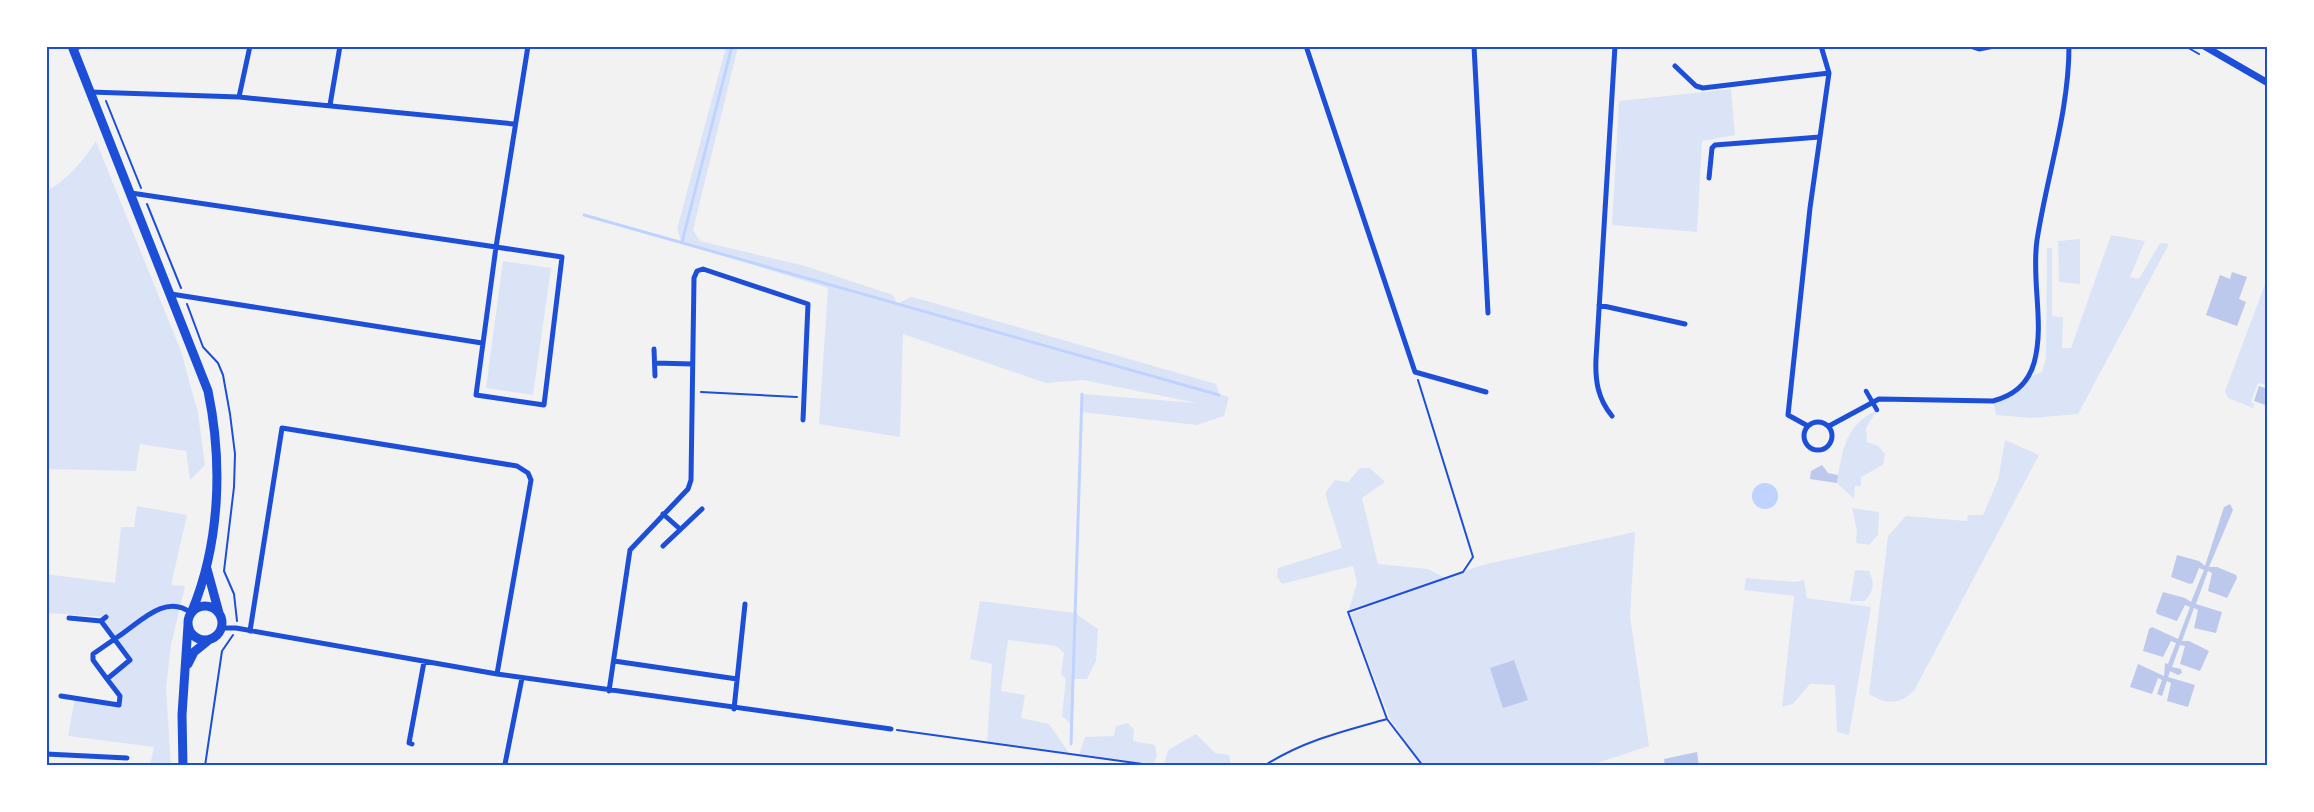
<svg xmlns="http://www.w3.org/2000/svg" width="2314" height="812" font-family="Ubuntu,sans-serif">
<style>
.green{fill:#dbe4f7}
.water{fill:#bfd3fe}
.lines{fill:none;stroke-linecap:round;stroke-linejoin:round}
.stream{stroke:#bfd3fe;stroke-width:3}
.building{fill:#bdc9ec}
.path{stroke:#1d4ed8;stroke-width:2}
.service{stroke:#1d4ed8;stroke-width:3}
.pedestrian{stroke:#1d4ed8;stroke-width:4.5}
.minor{stroke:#1d4ed8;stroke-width:5}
.tertiary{stroke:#1d4ed8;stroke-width:7}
.primary{stroke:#1d4ed8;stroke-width:9}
.neatline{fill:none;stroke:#1d4ed8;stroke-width:2}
</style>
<rect width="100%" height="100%" fill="#f2f2f2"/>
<path class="green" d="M 726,47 L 738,47 L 693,230 L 700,241 L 805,266 L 893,295 L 897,304 L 911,297 L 934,303 L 1216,384 L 1219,394 L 1229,397 L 1224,416 L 1197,425 L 1081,412 L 1082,394 L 1197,403 L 1083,380 L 1046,383 L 903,334 L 900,437 L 819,424 L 828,288 L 682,243 L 677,229 Z
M 1731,89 L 1735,135 L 1702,141 L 1697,232 L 1612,225 L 1619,101 Z
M 96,141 L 181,351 L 198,413 L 205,465 L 190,480 L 186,451 L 140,444 L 136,471 L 47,469 L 47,191 C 68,179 83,161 96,141 Z
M 2111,235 L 2145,241 L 2130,277 L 2139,279 L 2160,243 L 2169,244 L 2078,414 L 2031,418 L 1996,415 L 1993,401 C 2013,396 2022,378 2042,372 L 2046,358 L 2047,248 L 2052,248 L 2052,316 L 2063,317 L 2062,348 L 2071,348 Z
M 2080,239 L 2080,284 L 2059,282 L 2058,241 Z
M 503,261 L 551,268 L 533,395 L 486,388 Z
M 2267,279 L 2267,385 L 2258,383 L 2251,402 L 2254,404 L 2253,408 L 2228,398 L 2225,391 Z
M 1877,410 L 1866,428 L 1867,442 L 1878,446 L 1885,454 L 1883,465 L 1861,477 L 1861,486 L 1855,486 L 1854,499 L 1837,483 C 1842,451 1845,425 1877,410 Z
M 2005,440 L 2039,455 L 1915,689 C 1902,705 1886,705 1869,694 L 1888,536 L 1906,516 L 1967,521 L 1968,515 L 1983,515 L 1998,480 Z
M 1360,468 L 1370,468 L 1385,482 L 1362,498 L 1378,564 L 1428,569 L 1446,578 L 1482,565 L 1635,532 L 1630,616 L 1649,746 L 1591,765 L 1422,765 L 1390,719 L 1350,614 L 1408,592 L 1348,612 L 1357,583 L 1353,566 L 1282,584 L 1277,577 L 1278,568 L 1342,548 L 1325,493 L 1335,480 L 1348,482 Z
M 137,506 L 187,515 L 171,585 L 185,586 L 171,645 L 166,689 L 171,765 L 150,765 L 154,747 L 68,736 L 75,698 L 119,705 L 120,696 L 107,679 L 130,660 L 101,621 L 105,617 L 47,613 L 46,574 L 115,583 L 121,527 L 134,527 Z
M 1852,508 L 1879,512 L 1878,535 L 1869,545 L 1856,543 L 1857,531 Z
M 1855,570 L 1869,571 C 1875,584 1874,590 1865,601 L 1850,601 Z
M 1746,578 L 1795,582 L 1804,580 L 1807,598 L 1871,607 L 1849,735 L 1837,732 L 1835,685 L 1810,684 L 1793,704 L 1782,707 L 1794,596 L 1744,590 Z
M 980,601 L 1075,613 L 1098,629 L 1096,661 L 1087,679 L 1073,679 L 1072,725 L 1062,716 L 1066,679 L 1061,674 L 1064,653 L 1056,646 L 1008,640 L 1001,691 L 1025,695 L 1021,718 L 1049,724 L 1070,754 L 987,743 L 992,664 L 970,659 Z
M 1128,723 L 1134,730 L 1133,741 L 1155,745 L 1157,756 L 1153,765 L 1079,755 L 1085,737 L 1114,736 L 1116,726 Z
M 1196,734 L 1215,753 L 1229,755 L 1231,765 L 1164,765 L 1168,750 Z"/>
<path class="water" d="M1752 496a13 13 0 1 1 26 0a13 13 0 1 1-26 0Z"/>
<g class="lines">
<path class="stream" d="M 584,215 L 1219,395
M 682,242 L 732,46
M 1071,744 L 1082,394"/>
</g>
<path class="building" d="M 2232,272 L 2247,277 L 2239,299 L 2246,302 L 2237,326 L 2206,315 L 2220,275 L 2230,279 Z
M 2259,386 L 2268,389 L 2268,406 L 2254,401 Z
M 1822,465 L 1828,473 L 1838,475 L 1837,483 L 1810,479 L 1811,471 Z
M 2230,504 L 2233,510 L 2209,567 L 2217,567 L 2236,575 L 2237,578 L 2227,598 L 2208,591 L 2212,573 L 2208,571 L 2196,604 L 2222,612 L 2216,633 L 2194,628 L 2198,610 L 2194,608 L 2182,641 L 2189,641 L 2209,651 L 2200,671 L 2180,664 L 2185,646 L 2180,645 L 2172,667 L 2181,669 L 2182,673 L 2178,675 L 2170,671 L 2168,677 L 2195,685 L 2188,707 L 2167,701 L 2171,683 L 2167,681 L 2162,696 L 2157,694 L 2162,680 L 2158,678 L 2152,694 L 2130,687 L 2138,664 L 2164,676 L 2165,663 L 2168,664 L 2176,643 L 2171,641 L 2163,657 L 2143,651 L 2149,629 L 2152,627 L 2178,639 L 2190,607 L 2185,605 L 2177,621 L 2157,614 L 2156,611 L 2163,592 L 2185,598 L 2191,602 L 2204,570 L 2199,568 L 2193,583 L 2190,584 L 2171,577 L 2177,555 L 2199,561 L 2205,566 L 2224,507 Z
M 1514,660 L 1528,700 L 1503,708 L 1490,668 Z
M 1697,752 L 1699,766 L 1665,766 L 1664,759 Z"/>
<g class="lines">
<path class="path" d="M 2185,46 L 2199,54
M 106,101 L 141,188
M 147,204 L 181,288
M 187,304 L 203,347 L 218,363 L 223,375 L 230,414 L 235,454 L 234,487 L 224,571 L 234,594 L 237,621
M 1418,380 L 1473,557 L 1463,572 L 1348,612 L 1387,719 L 1423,766
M 701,392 L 797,397
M 897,730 L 1157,766
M 205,766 L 222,651 L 233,635
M 1264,766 C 1302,741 1344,731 1387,719"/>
<path class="service" d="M 74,49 L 87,46"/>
<path class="pedestrian" d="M 1866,391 L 1877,410"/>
<path class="minor" d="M 1306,46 L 1415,372 L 1486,392
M 1474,46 L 1488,313
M 1970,46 L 1979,49 L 1994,46
M 1675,66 L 1696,86 L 1703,88 L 1829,73
M 90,92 L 239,97 L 514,124
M 239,97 L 250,46
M 330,105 L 340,46
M 1709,178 L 1712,148 L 1715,145 L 1820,137
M 131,193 L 496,247 L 476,395 L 544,405 L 562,257 L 496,247 L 528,46
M 171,294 L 482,343
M 1599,305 L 1685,324
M 654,349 L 655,376
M 655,363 L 692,364
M 1612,416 C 1598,399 1595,381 1596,359 L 1615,46
M1804 436a14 14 0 1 1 28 0a14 14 0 1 1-28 0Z
M 1808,426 L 1788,415 L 1810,208 L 1829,73 L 1821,46
M 1829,426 L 1879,399 L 1993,401 C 2013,396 2028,384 2034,363 C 2045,324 2031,280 2037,240 C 2047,175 2069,112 2069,46
M 663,514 L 680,529
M 663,546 L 702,509
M 106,617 L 101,621 L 130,660 L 107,679 L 93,660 L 93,654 L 119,636 C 140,622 166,593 191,613
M 69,618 L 101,621
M 221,628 L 236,628 L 497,674 L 891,729
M 250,631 L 282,428 L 517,466 L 528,473 L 531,480 L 497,674
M 614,661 L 737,679
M 609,691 L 630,550 L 688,489 L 691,480 L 694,278 L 697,271 L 703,269 L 808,304 L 803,420
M 61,696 L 119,705 L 120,696 L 107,679
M 734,709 L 745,604
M 412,744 L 409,743 L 424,662
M 46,754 L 127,758
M 503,766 L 505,764 L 522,678"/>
<path class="tertiary" d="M 2204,46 L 2268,83"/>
<path class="primary" d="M 72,46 L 208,391 C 223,463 220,543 192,611
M 207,569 L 219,613
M188 623a17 17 0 1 1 34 0a17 17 0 1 1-34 0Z
M 188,664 L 194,652 L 210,639
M 183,766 L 182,715 L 188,625"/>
</g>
<rect width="2314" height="812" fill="none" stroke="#ffffff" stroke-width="96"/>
<rect x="48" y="48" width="2218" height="716" class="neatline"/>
</svg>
